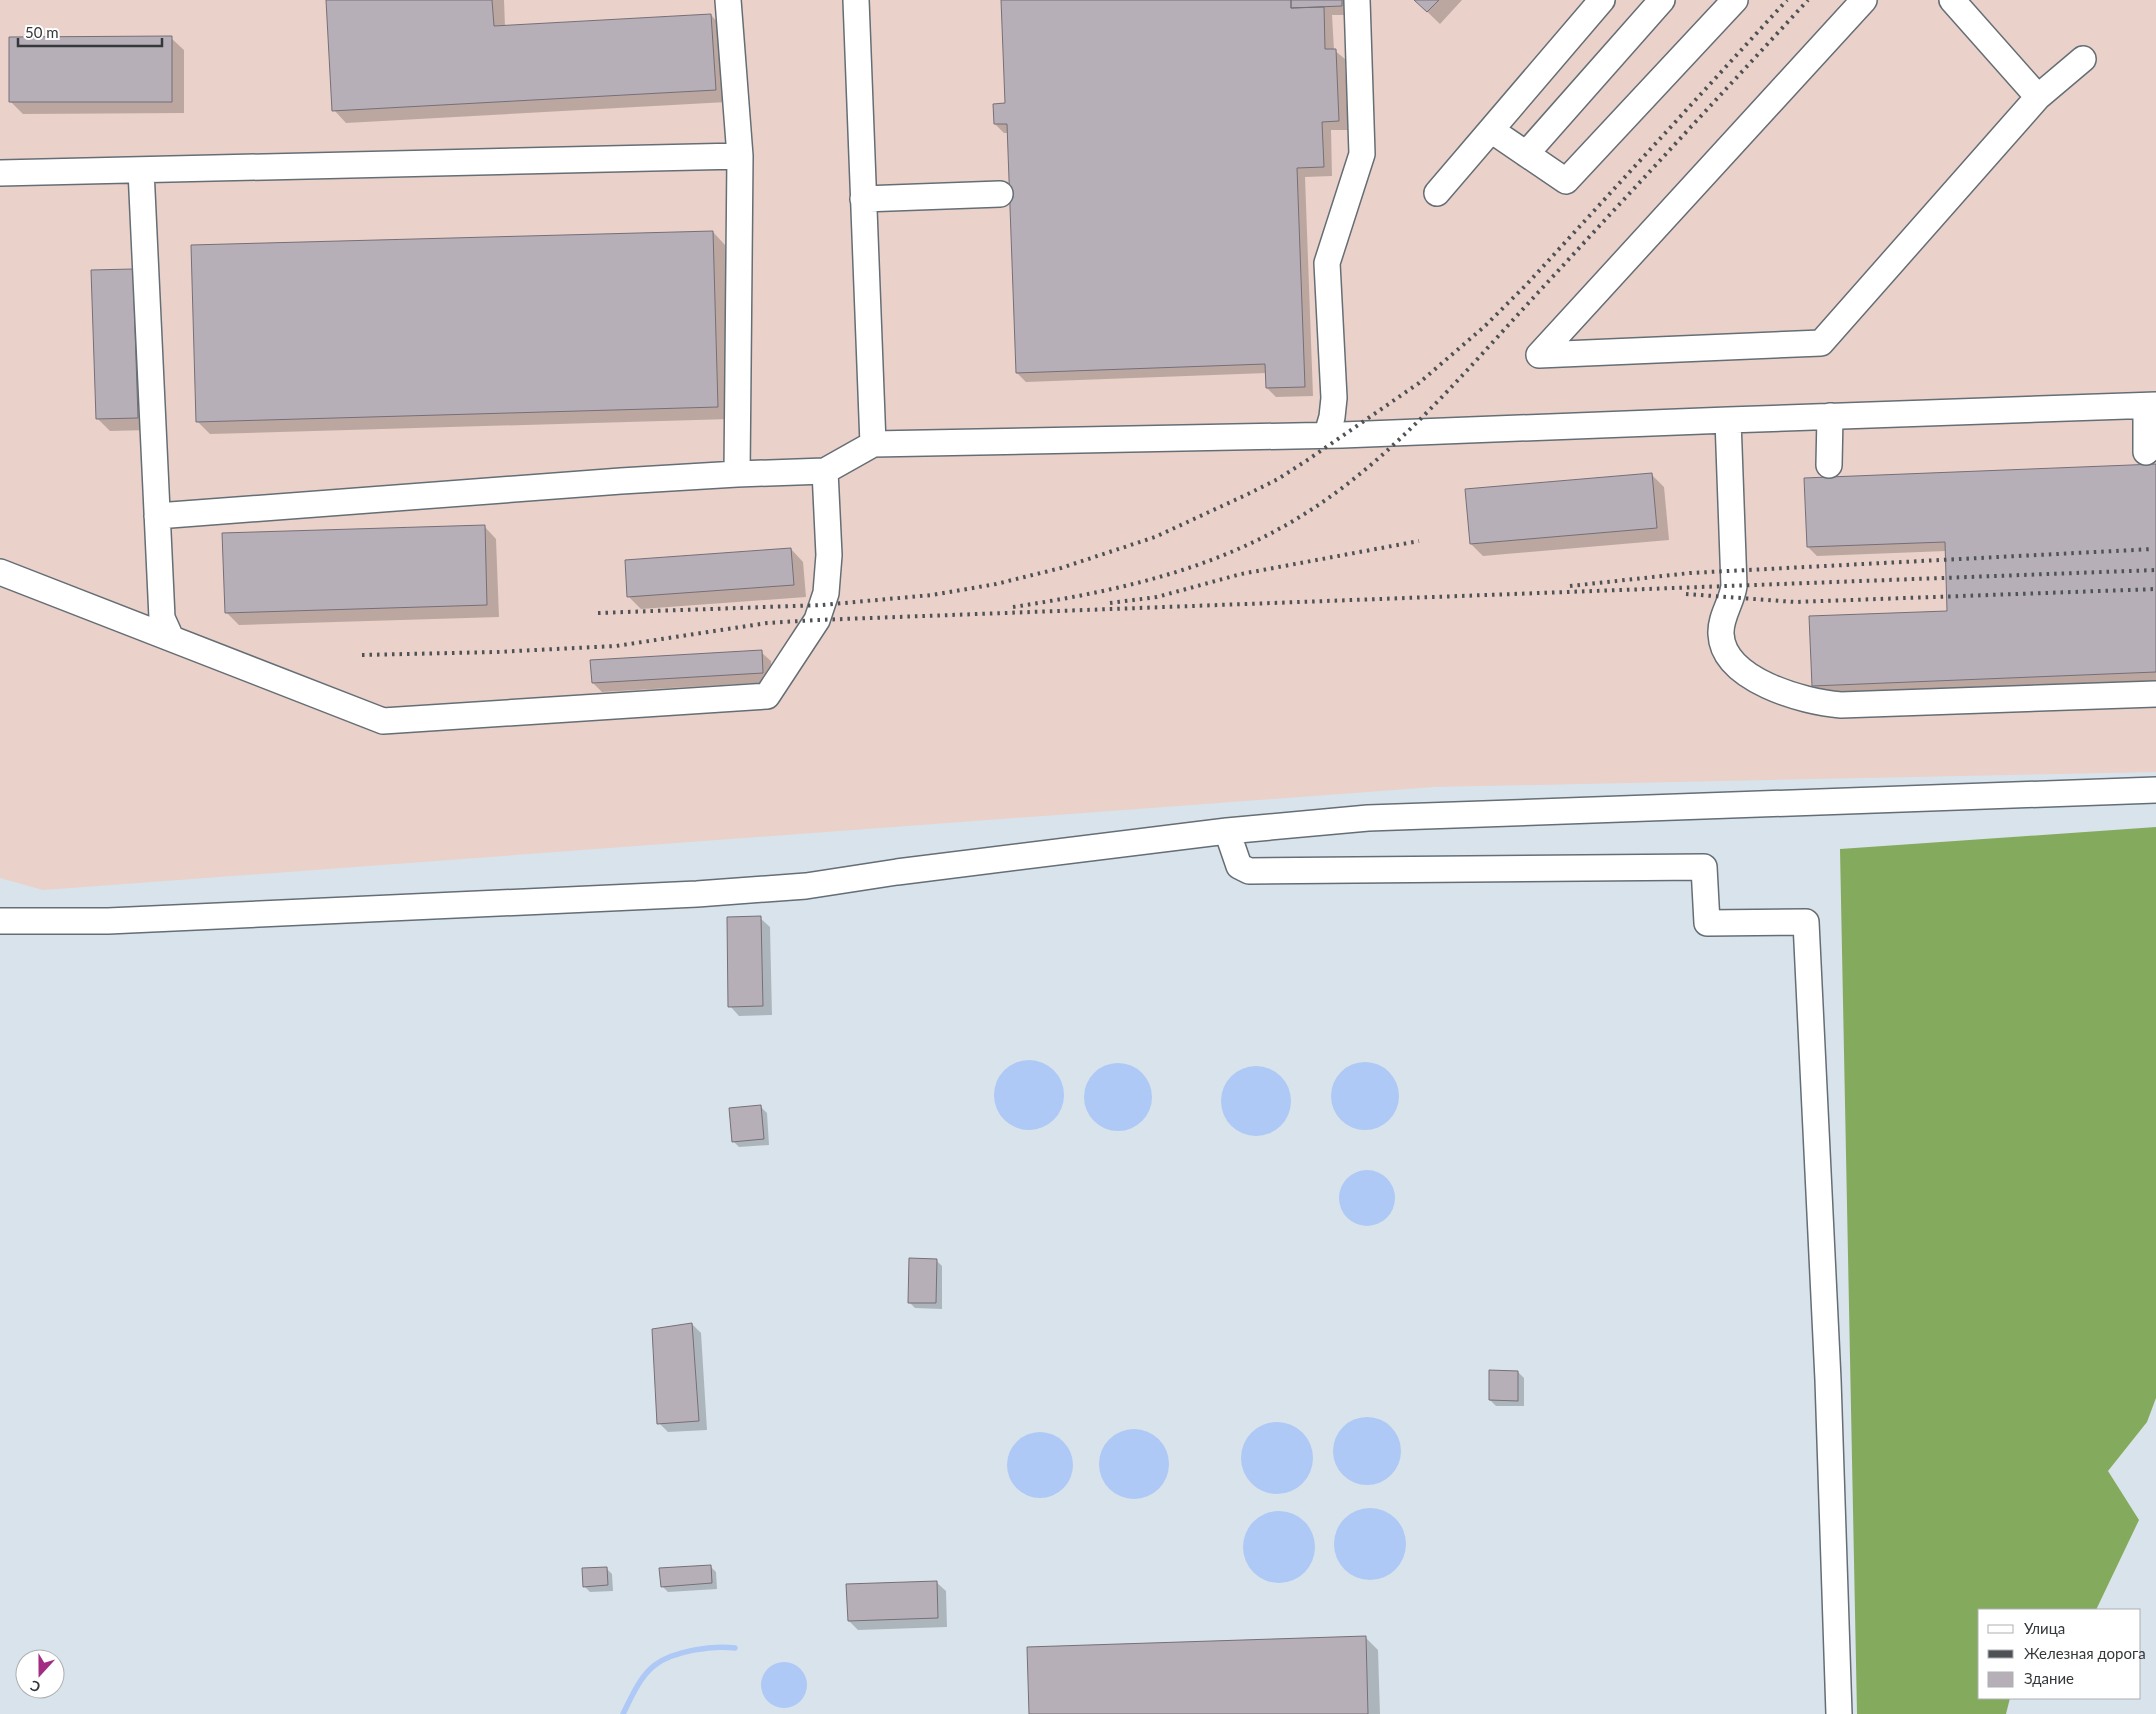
<svg xmlns="http://www.w3.org/2000/svg" width="2156" height="1714" font-family="Lato,sans-serif">
<style>
.industrial{fill:#ead1c9}
.forest{fill:#84ab5d}
.water{fill:#aec9f5}
.shadow{fill:#0003}
.lines{fill:none;stroke-linecap:round;stroke-linejoin:round}
.stream{stroke:#aec9f5;stroke-width:5.5}
.building{fill:#b6afb8;stroke:#766f78}
.minor-casing{stroke:#656e75;stroke-width:28}
.minor{stroke:#fff;stroke-width:25}
.rail{stroke:#4e5256;stroke-width:4;stroke-dasharray:2.5 5;stroke-linecap:butt}
</style>
<rect width="100%" height="100%" fill="#d9e3eb"/>
<path class="industrial" d="M 0,0 L 2156,0 L 2156,772 L 1434,787 L 43,890 L 0,878 Z"/>
<path class="forest" d="M 2156,827 L 2156,1398 L 2147,1422 L 2108,1471 L 2139,1520 L 2096,1610 L 1980,1610 L 1980,1698 L 2010,1698 L 2006,1714 L 1857,1714 L 1840,849 Z"/>
<path class="water" d="M994 1095a35 35 0 1 1 70 0a35 35 0 1 1-70 0Z
M1331 1096a34 34 0 1 1 68 0a34 34 0 1 1-68 0Z
M1084 1097a34 34 0 1 1 68 0a34 34 0 1 1-68 0Z
M1221 1101a35 35 0 1 1 70 0a35 35 0 1 1-70 0Z
M1339 1198a28 28 0 1 1 56 0a28 28 0 1 1-56 0Z
M1333 1451a34 34 0 1 1 68 0a34 34 0 1 1-68 0Z
M1241 1458a36 36 0 1 1 72 0a36 36 0 1 1-72 0Z
M1099 1464a35 35 0 1 1 70 0a35 35 0 1 1-70 0Z
M1007 1465a33 33 0 1 1 66 0a33 33 0 1 1-66 0Z
M1334 1544a36 36 0 1 1 72 0a36 36 0 1 1-72 0Z
M1243 1547a36 36 0 1 1 72 0a36 36 0 1 1-72 0Z
M761 1685a23 23 0 1 1 46 0a23 23 0 1 1-46 0Z"/>
<path class="shadow" d="M 327,0 L 504,0 L 505,27 L 711,15 L 723,28 L 727,102 L 346,123 L 334,110 Z
M 1002,0 L 1350,0 L 1350,15 L 1332,15 L 1334,50 L 1345,59 L 1348,130 L 1331,130 L 1332,176 L 1305,177 L 1313,396 L 1276,397 L 1267,388 L 1267,373 L 1026,382 L 1017,373 L 1008,133 L 1004,133 L 995,124 L 1006,104 Z
M 1415,0 L 1462,0 L 1440,24 Z
M 171,38 L 184,50 L 184,113 L 23,114 L 11,102 Z
M 713,232 L 725,245 L 730,419 L 210,434 L 197,421 Z
M 133,270 L 145,283 L 150,430 L 110,431 L 97,418 Z
M 2156,465 L 2156,681 L 1822,694 L 1813,685 L 1949,612 L 1946,551 L 1817,556 L 1808,547 Z
M 1651,474 L 1664,487 L 1669,540 L 1483,556 L 1471,544 Z
M 484,526 L 496,539 L 499,617 L 239,625 L 226,612 Z
M 791,549 L 803,562 L 806,597 L 641,609 L 629,597 Z
M 761,652 L 771,661 L 772,682 L 602,692 L 593,683 Z
M 760,918 L 770,927 L 772,1015 L 739,1016 L 730,1006 Z
M 761,1107 L 767,1113 L 769,1145 L 739,1147 L 733,1141 Z
M 936,1260 L 942,1266 L 942,1309 L 915,1308 L 909,1302 Z
M 692,1324 L 701,1333 L 707,1430 L 668,1432 L 659,1423 Z
M 1518,1372 L 1524,1378 L 1524,1406 L 1496,1406 L 1490,1400 Z
M 710,1566 L 716,1572 L 717,1589 L 668,1592 L 662,1586 Z
M 606,1568 L 612,1574 L 613,1591 L 590,1592 L 584,1586 Z
M 936,1582 L 946,1591 L 947,1627 L 858,1630 L 849,1621 Z
M 1365,1637 L 1378,1650 L 1380,1714 L 1030,1714 Z"/>
<g class="lines">
<path class="stream" d="M 623,1714 C 631,1698 640,1676 655,1665 C 673,1651 713,1645 735,1648"/>
</g>
<path class="building" d="M 326,0 L 492,0 L 494,26 L 711,14 L 716,90 L 332,111 Z
M 1001,0 L 1291,0 L 1291,8 L 1324,7 L 1325,49 L 1336,49 L 1339,121 L 1322,122 L 1324,167 L 1297,168 L 1305,387 L 1266,388 L 1265,364 L 1016,373 L 1007,124 L 994,124 L 993,104 L 1005,103 Z
M 1291,0 L 1342,0 L 1342,6 L 1291,8 Z
M 1414,0 L 1439,0 L 1427,12 Z
M 172,36 L 172,102 L 9,102 L 9,37 Z
M 713,231 L 718,407 L 196,422 L 191,245 Z
M 133,269 L 138,418 L 96,419 L 91,270 Z
M 2156,464 L 2156,672 L 1812,686 L 1809,616 L 1947,611 L 1945,542 L 1807,547 L 1804,478 Z
M 1652,473 L 1657,528 L 1470,544 L 1465,489 Z
M 485,525 L 487,605 L 225,613 L 222,533 Z
M 791,548 L 794,585 L 627,597 L 625,560 Z
M 762,650 L 763,673 L 592,683 L 590,660 Z
M 761,916 L 763,1006 L 728,1007 L 727,917 Z
M 761,1105 L 764,1139 L 732,1142 L 729,1108 Z
M 909,1258 L 937,1259 L 936,1303 L 908,1303 Z
M 692,1323 L 699,1421 L 657,1424 L 652,1329 Z
M 1489,1370 L 1518,1371 L 1518,1401 L 1489,1400 Z
M 711,1565 L 712,1583 L 661,1587 L 659,1568 Z
M 607,1567 L 608,1585 L 583,1587 L 582,1568 Z
M 937,1581 L 938,1618 L 848,1621 L 846,1584 Z
M 1366,1636 L 1368,1714 L 1029,1714 L 1027,1647 Z"/>
<g class="lines">
<g class="minor-casing">
<path id="minor" d="M 728,0 L 740,156 L 737,474 L 825,471 L 873,444 L 856,0
M 1952,0 L 2038,97
M 1491,130 L 1566,181 L 1735,0
M 1526,154 L 1662,0
M 141,170 L 162,618 L 171,638
M 0,173 L 740,156
M 1437,193 L 1602,0
M 863,199 L 1000,194
M 1539,355 L 1821,343 L 2038,97 L 2083,59
M 1539,355 L 1864,0
M 2146,406 L 2146,452
M 1728,420 L 1734,586 C 1732,602 1720,617 1721,634 C 1723,680 1803,702 1841,705 L 2156,694
M 1327,434 L 1332,417 L 1334,398 L 1327,263 L 1362,154 L 1357,0
M 873,444 L 1342,435 L 1728,420 L 2156,405
M 1829,465 L 1830,416
M 157,516 L 621,481 L 737,474
M 0,572 L 383,721 L 767,696 L 817,620 L 826,593 L 829,555 L 825,471
M 1227,831 L 1239,866 L 1249,871 L 1704,867 L 1707,923 L 1806,922 L 1828,1380 L 1839,1714
M 0,921 L 108,921 L 697,894 L 806,886 L 897,872 L 1227,831 L 1368,818 L 2156,790"/>
</g>
<use href="#minor" class="minor"/>
<path class="rail" d="M 1570,586 L 1690,573 L 2153,549
M 1686,594 L 1795,602 L 2156,589
M 1110,603 L 1157,597 L 1241,574 L 1419,541
M 1013,607 C 1111,592 1207,572 1293,521 C 1388,465 1460,377 1534,297 C 1625,198 1717,99 1808,0
M 598,613 L 822,605 L 932,595 L 996,584 L 1061,568 L 1155,537 L 1248,494 L 1278,479 L 1309,459 L 1419,383 L 1485,326 L 1527,284 L 1787,0
M 362,655 L 497,652 L 616,646 L 767,623 L 817,620 L 2156,570"/>
</g>
<rect x="1978" y="1609" width="162" height="90" fill="#ffffff" stroke="#aeafb1"/>
<rect x="1988" y="1625" width="25" height="8" fill="#ffffff" stroke="#aeafb1"/>
<text x="2024" y="1634" font-size="15" fill="#35383b">Улица</text>
<rect x="1988" y="1650" width="25" height="8" fill="#4e5256" stroke="#aeafb1"/>
<text x="2024" y="1659" font-size="15" fill="#35383b">Железная дорога</text>
<rect x="1988" y="1672" width="25" height="15" fill="#b6afb8" stroke="#aeafb1"/>
<text x="2024" y="1684" font-size="15" fill="#35383b">Здание</text>
<g transform="translate(40 1674) rotate(201)"><circle r="24" fill="#ffffff" stroke="#aeafb1"/>
<path d="M0-4L9 19L0 12L-9 19Z" fill="#a32c83"/>
<text y="-8" font-size="14" font-weight="bold" text-anchor="middle" fill="#35383b">С</text>
</g>
<path d="M18 38v8h144v-8" fill="none" stroke="#35383b" stroke-width="2.5"/>
<text x="25" y="38" font-size="15" fill="#35383b" stroke="#ffffff" stroke-width="4" paint-order="stroke">50 m</text>
</svg>
